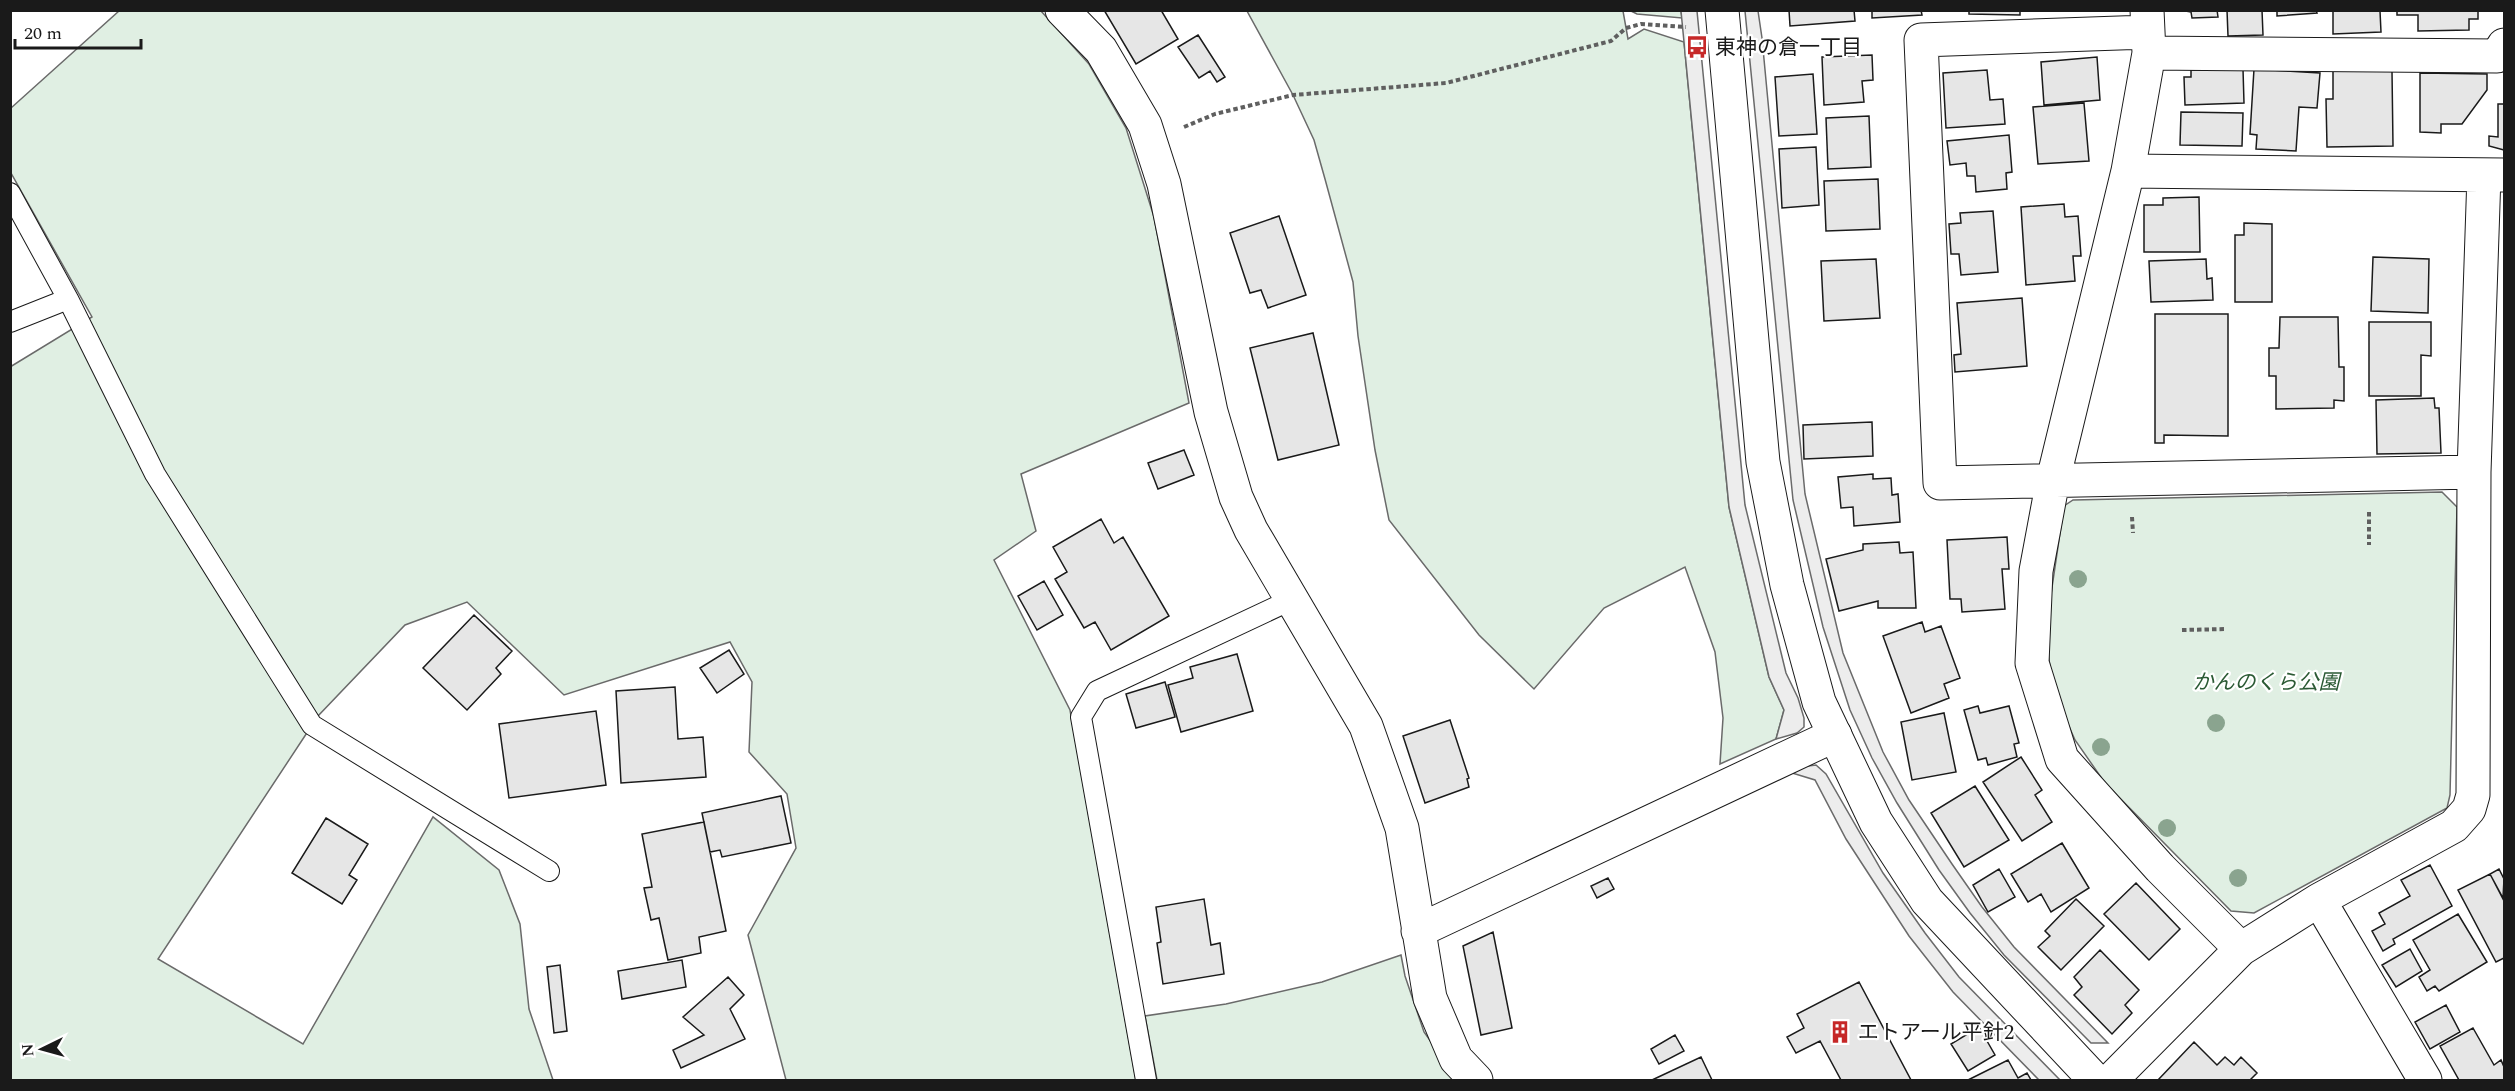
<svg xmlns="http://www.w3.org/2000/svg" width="2515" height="1091" font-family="Spectral,'Noto Sans JP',serif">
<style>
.green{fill:#e0efe3;stroke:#6a6a6a;stroke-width:1.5}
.parking{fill:#ededed;stroke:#6a6a6a;stroke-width:1.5}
.building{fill:#e6e6e6;stroke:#1a1a1a;stroke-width:1.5}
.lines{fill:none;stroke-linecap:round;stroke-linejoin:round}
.lane-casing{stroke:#1a1a1a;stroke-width:22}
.street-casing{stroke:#1a1a1a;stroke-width:35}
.secondary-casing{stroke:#1a1a1a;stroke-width:35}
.path{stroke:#5f5f5f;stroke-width:4;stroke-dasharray:4.5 3;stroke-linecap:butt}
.lane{stroke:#fff;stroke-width:20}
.street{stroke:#fff;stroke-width:33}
.secondary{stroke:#fff;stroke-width:33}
.tree{fill:#8aa48f}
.labels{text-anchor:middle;stroke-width:4.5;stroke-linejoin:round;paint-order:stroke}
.poi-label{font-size:21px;fill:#1a1a1a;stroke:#fff;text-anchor:start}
.park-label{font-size:21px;font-style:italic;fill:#2b5a34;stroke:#fff}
</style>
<rect width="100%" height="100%" fill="#fff"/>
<path class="green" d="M 119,11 L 1041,11 L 1089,64 L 1126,128 L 1154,217 L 1189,403 L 1021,474 L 1036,531 L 994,560 L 1070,710 L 1136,1080 L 786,1080 L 748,935 L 796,848 L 787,794 L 749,752 L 752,682 L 730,642 L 564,695 L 467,602 L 405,625 L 318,716 L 158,959 L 303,1044 L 433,817 L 499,870 L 520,924 L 529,1009 L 553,1080 L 11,1080 L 10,367 L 92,317 L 11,173 L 11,108 Z
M 1247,11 L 1623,11 L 1628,39 L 1644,29 L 1684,42 L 1729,507 L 1769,677 L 1784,710 L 1776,739 L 1720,764 L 1723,718 L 1715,652 L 1685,567 L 1604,608 L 1534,689 L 1479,635 L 1389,520 L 1375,450 L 1358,336 L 1353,282 L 1325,179 L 1314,140 L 1293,95 Z
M 1631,11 L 1681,11 L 1682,18 L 1637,14 Z
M 2442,492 L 2457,507 L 2450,795 L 2447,808 L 2254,913 L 2231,911 L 2105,783 L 2075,740 L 2064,715 L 2051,676 L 2047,642 L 2049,608 L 2064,506 L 2073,500 Z
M 1401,955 L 1405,976 L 1424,1032 L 1458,1080 L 1157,1080 L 1145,1016 L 1226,1004 L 1322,982 Z"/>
<path class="parking" d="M 1681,11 L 1697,11 L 1745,505 L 1786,673 L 1798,698 L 1804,718 L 1804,727 L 1797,733 L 1776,739 L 1784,710 L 1769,677 L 1729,507 Z
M 1745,11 L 1758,11 L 1762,38 L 1805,494 L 1843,653 L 1883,752 L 1909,800 L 1952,864 L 1982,907 L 2014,947 L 2108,1043 L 2091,1043 L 2004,955 L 1970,913 L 1939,870 L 1897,803 L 1872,758 L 1850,710 L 1823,627 L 1793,500 Z
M 1816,765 L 1826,774 L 1883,873 L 1925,933 L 1959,977 L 2060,1080 L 2039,1080 L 1953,992 L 1909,936 L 1846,839 L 1815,780 L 1792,773 L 1800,767 Z"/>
<path class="building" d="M 1104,10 L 1161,10 L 1178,39 L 1136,64 Z
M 1789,10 L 1854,10 L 1855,21 L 1790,26 Z
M 1872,10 L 1921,10 L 1922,15 L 1872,18 Z
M 1969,10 L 2020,10 L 2020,15 L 1969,14 Z
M 2180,10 L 2217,10 L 2218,17 L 2192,18 L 2191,12 Z
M 2227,10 L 2262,10 L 2263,35 L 2228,36 Z
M 2277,10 L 2316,10 L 2317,13 L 2277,16 Z
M 2333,10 L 2393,10 L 2393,11 L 2380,11 L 2381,32 L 2333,34 Z
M 2397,10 L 2478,10 L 2478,19 L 2469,19 L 2469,30 L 2418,31 L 2418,15 L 2397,15 Z
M 1198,35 L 1225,77 L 1217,82 L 1210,71 L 1199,78 L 1178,47 Z
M 1872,55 L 1873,80 L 1862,81 L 1864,102 L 1824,105 L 1822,57 Z
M 2097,57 L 2100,100 L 2044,105 L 2041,62 Z
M 2243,69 L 2244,103 L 2185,105 L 2184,77 L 2191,77 L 2191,70 Z
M 2254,69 L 2320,73 L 2317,108 L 2299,107 L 2296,151 L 2256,149 L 2257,135 L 2250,134 Z
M 1987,70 L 1990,100 L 2003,99 L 2005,124 L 1946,128 L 1943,73 Z
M 2333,71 L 2392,71 L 2393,146 L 2327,147 L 2326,99 L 2333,99 Z
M 2420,73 L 2487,74 L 2487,90 L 2462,124 L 2441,124 L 2441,133 L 2420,132 Z
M 1813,74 L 1817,134 L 1779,136 L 1775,77 Z
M 2084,103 L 2089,161 L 2038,164 L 2033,107 Z
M 2498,104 L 2504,104 L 2504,150 L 2489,146 L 2489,136 L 2498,137 Z
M 2181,112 L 2243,113 L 2242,146 L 2180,145 Z
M 1869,116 L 1871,167 L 1828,169 L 1826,118 Z
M 2009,135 L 2012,172 L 2006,173 L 2007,189 L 1976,192 L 1975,176 L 1967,176 L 1966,163 L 1950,165 L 1947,141 Z
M 1816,147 L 1819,205 L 1782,208 L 1779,149 Z
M 1878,179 L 1880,229 L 1826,231 L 1824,181 Z
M 2199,197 L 2200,252 L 2144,252 L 2144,205 L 2163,205 L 2163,198 Z
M 2064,204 L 2065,217 L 2078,216 L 2081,256 L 2073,256 L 2075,281 L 2026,285 L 2021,207 Z
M 1993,211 L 1998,272 L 1961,275 L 1959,254 L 1951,254 L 1949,224 L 1961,223 L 1960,213 Z
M 1279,216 L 1306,295 L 1268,308 L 1261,290 L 1250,293 L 1230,233 Z
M 2244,223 L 2272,224 L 2272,302 L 2235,302 L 2235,235 L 2244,235 Z
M 2373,257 L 2429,259 L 2428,313 L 2371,311 Z
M 1876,259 L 1880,318 L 1824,321 L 1821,261 Z
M 2206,259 L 2207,279 L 2212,278 L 2213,300 L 2151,302 L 2149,261 Z
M 2022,298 L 2027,366 L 1955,372 L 1954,355 L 1961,354 L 1957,303 Z
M 2155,314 L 2228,314 L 2228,436 L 2164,435 L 2164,443 L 2155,443 Z
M 2280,317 L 2338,317 L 2339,367 L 2344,367 L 2344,401 L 2334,400 L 2334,408 L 2276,409 L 2276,376 L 2269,376 L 2269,348 L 2279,348 Z
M 2369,322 L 2431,322 L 2431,356 L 2421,355 L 2421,396 L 2369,396 Z
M 1313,333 L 1339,445 L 1278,460 L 1250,348 Z
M 2434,398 L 2435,408 L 2439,408 L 2441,453 L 2377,454 L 2376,400 Z
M 1872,422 L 1873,456 L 1804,459 L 1803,425 Z
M 1184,450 L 1194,475 L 1158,489 L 1148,463 Z
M 1873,474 L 1873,479 L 1891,478 L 1892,495 L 1898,494 L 1900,522 L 1854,526 L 1853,507 L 1841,508 L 1838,477 Z
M 1101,519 L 1114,543 L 1123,537 L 1169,616 L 1111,650 L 1095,622 L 1084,628 L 1055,579 L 1067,572 L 1053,547 Z
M 2007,537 L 2009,569 L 2002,569 L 2005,609 L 1962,612 L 1961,599 L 1950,599 L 1947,540 Z
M 1899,542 L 1900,553 L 1913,552 L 1916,608 L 1878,608 L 1878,601 L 1839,611 L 1826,559 L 1863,550 L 1863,544 Z
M 1044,581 L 1063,615 L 1037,630 L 1018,596 Z
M 474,615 L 512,651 L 496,668 L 501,674 L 467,710 L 423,668 Z
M 1922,622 L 1925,632 L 1941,626 L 1960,678 L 1944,684 L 1949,698 L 1911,713 L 1883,636 Z
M 729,650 L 744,674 L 717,693 L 700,668 Z
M 1237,654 L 1253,711 L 1181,732 L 1168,685 L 1193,678 L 1190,667 Z
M 1165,682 L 1175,717 L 1136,728 L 1126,694 Z
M 675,687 L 678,739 L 703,737 L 706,777 L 621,783 L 616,691 Z
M 1978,706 L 1980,713 L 2009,706 L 2019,743 L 2014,744 L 2017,757 L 1988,765 L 1986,758 L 1978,760 L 1964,710 Z
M 596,711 L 606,785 L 509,798 L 499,724 Z
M 1944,713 L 1956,772 L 1912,780 L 1901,722 Z
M 1450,720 L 1469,778 L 1467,779 L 1469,787 L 1425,803 L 1403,736 Z
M 2021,757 L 2042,790 L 2035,795 L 2052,822 L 2022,841 L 1983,782 Z
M 1975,786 L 2009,840 L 1964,867 L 1931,813 Z
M 781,796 L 791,843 L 722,857 L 720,850 L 710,852 L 702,813 Z
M 326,818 L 368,844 L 349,875 L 357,880 L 342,904 L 292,873 Z
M 704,822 L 726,931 L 699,937 L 701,953 L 668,960 L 659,918 L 651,920 L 644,888 L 652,887 L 642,834 Z
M 2062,843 L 2089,888 L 2051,912 L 2041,894 L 2028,902 L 2011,874 Z
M 2430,865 L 2452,906 L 2393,939 L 2395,944 L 2383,951 L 2372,931 L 2385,924 L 2379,913 L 2410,896 L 2401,880 Z
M 1999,869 L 2015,897 L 1988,912 L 1973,885 Z
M 2499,869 L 2504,879 L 2503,898 L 2490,874 Z
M 2490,874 L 2504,901 L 2504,958 L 2496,962 L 2458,890 Z
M 1608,878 L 1614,889 L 1597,898 L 1591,886 Z
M 2136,883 L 2180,929 L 2149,960 L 2104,914 Z
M 1204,899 L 1211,945 L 1220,943 L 1224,974 L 1163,984 L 1157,943 L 1161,942 L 1156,907 Z
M 2076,899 L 2104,926 L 2061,970 L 2038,947 L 2050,936 L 2045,931 Z
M 2458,914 L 2487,962 L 2439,991 L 2435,986 L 2427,991 L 2419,977 L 2430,970 L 2413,940 Z
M 1493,932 L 1512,1028 L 1481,1035 L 1463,946 Z
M 2410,949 L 2422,971 L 2396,987 L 2382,965 Z
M 2100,950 L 2139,990 L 2125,1005 L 2132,1013 L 2112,1034 L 2074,995 L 2082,987 L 2074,977 Z
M 682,960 L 686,987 L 622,999 L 618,971 Z
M 560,965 L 567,1031 L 554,1033 L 547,967 Z
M 728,977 L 744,995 L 730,1009 L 745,1039 L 681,1068 L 673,1050 L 704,1035 L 683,1017 Z
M 1859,982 L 1911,1080 L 1841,1080 L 1820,1041 L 1796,1053 L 1787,1037 L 1804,1028 L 1797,1014 Z
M 2446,1005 L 2460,1032 L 2430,1049 L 2415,1022 Z
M 1979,1027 L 1995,1055 L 1968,1071 L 1951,1044 Z
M 2473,1028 L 2494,1065 L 2501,1060 L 2504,1067 L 2504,1080 L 2459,1080 L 2440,1046 Z
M 1675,1035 L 1684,1051 L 1659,1064 L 1651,1049 Z
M 2194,1042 L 2217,1065 L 2225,1057 L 2234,1065 L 2241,1057 L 2257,1073 L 2250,1080 L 2158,1080 Z
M 1701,1057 L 1712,1080 L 1652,1080 Z
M 2008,1060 L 2018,1078 L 2027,1073 L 2031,1080 L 1968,1080 Z"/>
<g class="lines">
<g class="lane-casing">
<path id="lane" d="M 10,193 L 68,299 L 155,474 L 312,725 L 549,871
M 10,322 L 68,299
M 1146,1080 L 1081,717 L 1097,691 L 1293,599"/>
</g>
<g class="street-casing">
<path id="street" d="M 1062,10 L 1101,50 L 1145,125 L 1164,184 L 1211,412 L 1236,497 L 1251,530 L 1366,726 L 1402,828 L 1430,998 L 1456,1059 L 1476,1080
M 2147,10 L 2149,53 L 2128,171 L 2053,480 L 2036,571 L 2032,663 L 2062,759 L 2160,868 L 2241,949
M 2148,32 L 1921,40 L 1940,483 L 2474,472
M 2149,53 L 2497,56 L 2504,45
M 2128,171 L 2504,175
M 2319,900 L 2425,1080
M 1418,931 L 1835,735
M 2111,1080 L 2241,949 L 2319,900 L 2454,826 L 2469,809 L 2473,795 L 2474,472 L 2484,175"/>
</g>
<g class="secondary-casing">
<path id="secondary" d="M 1722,10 L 1763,462 L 1787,585 L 1819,702 L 1876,822 L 1927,901 L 2095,1080"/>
</g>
<path class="path" d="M 1184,127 L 1215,114 L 1293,95 L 1446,83 L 1611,41 L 1626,28 L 1641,24 L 1686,27
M 2369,512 L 2369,545
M 2132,517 L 2133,533
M 2182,630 L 2226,629"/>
<use href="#lane" class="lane"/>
<use href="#street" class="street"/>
<use href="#secondary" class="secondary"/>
</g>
<g class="tree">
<circle cx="2078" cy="579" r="9"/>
<circle cx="2216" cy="723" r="9"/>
<circle cx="2101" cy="747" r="9"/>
<circle cx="2167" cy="828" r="9"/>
<circle cx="2238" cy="878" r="9"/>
</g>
<defs>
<g id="bus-bare" transform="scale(1.8)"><path d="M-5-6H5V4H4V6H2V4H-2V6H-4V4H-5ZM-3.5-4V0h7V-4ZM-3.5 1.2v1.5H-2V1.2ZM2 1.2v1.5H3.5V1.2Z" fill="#c62828" stroke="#fff" stroke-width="2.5" paint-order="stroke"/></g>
<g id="building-bare" transform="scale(1.8)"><path d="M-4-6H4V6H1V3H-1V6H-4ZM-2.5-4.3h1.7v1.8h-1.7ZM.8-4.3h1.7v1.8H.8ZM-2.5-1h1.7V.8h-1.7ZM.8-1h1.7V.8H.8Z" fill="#c62828" stroke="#fff" stroke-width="2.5" paint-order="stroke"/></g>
</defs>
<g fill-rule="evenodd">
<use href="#bus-bare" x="1697" y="47"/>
<use href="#building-bare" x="1840" y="1032"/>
</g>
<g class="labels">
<g class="poi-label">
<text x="1715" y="54">東神の倉一丁目</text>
<text x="1858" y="1039">エトアール平針2</text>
</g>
<g class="park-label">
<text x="2266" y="689">かんのくら公園</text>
</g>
</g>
<rect width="2515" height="1091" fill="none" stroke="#1a1a1a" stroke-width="24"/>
<g transform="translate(42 1049) rotate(265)" stroke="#ffffff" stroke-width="4.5" paint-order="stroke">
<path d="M0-4.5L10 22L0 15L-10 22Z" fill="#1a1a1a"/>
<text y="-9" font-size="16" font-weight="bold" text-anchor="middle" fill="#1a1a1a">N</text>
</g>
<path d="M15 39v9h126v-9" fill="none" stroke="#1a1a1a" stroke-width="3"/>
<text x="24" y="39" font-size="18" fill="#1a1a1a" stroke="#ffffff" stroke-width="4.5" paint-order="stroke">20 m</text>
</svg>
